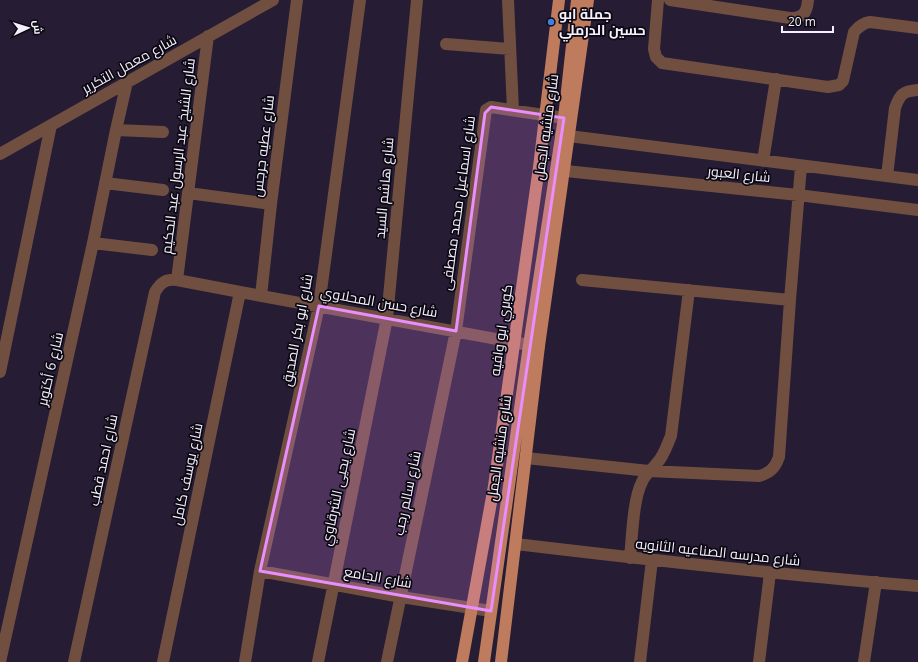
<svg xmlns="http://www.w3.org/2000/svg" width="918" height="662" font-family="'Open Sans',Cairo,sans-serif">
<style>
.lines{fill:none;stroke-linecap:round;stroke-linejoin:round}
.minor{stroke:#704f41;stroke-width:12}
.major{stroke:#be7b5d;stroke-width:12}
.major-bridge{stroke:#be7b5d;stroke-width:12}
.marked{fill:#ea8dfd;fill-opacity:0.2;stroke:#ea8dfd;stroke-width:3;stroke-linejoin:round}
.shop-dot{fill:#3f7fe0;stroke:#0d0913;stroke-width:1.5}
.labels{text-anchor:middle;stroke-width:3.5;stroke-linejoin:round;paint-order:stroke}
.poi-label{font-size:14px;font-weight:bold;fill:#f4f0fd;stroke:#0d0913;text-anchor:start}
.street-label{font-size:14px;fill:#f4f0fd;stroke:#0d0913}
</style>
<rect width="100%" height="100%" fill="#261c34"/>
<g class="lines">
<path class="minor" d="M 508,0 L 513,110
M 658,0 L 654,49 L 656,57 L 662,63 L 828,87 L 839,85 L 843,81 L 854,32 C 859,26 863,23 870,22 L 918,28
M 670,0 L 790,18 C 803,18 807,13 808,0
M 446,44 L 510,49
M 116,130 L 163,132
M 561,135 L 918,180
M 0,154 L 273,0
M 763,161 L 776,79
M 556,170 L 798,195 L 918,210
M 887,176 L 895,108 C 900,94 903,91 918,90
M 105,183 L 163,190
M 188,193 L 271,204
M 93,243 L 152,250
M 177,280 L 208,36
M 582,280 L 790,300
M 261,296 L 271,204 L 297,0
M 0,372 L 51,125
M 526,458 L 649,471 L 759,476 C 770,473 775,468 779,457 L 790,300 L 801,166
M 516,544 C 650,560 784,575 918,586
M 630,558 C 632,538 633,499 642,482 C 645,474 652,470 657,463 C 664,456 667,445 671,436 L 689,290
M 260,571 L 401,597 L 491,611
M 0,662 L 93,243 L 116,130 L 127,82
M 74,662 L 155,292 C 161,282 166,279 177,280 L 240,292 L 529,345
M 163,662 L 240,292
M 245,662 L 260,571 L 319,306 L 360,0
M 318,662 L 387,318 L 417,0
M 387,662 L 456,331 L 486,110 L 491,107 L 564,118
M 640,662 L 652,560
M 759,662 L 770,573
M 864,662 L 876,582"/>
<path class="major" d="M 484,662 L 529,345 L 564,118 L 577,0
M 501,662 L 539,346"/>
<path class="major-bridge" d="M 539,346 L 588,0
M 462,662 L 494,486 L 539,167 L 559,0"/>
</g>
<path class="marked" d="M 491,107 L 564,118 L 491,611 L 260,571 L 319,306 L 456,331 L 485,113 Z"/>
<circle class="shop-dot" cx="551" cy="22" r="4"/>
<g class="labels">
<g class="poi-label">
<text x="559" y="19">جملة ابو<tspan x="559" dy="16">حسين الدرملي</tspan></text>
</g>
<g class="street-label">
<text transform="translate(129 64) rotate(-29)" y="5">شارع معمل التكرير</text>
<text transform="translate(546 127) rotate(-82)" y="5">شارع منشيه الجمل</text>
<text transform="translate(263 146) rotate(-83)" y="5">شارع عطيه جرجس</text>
<text transform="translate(178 156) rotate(-83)" y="5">شارع الشيخ عبد الرسول عبد الحكيم</text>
<text transform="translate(739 174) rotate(6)" y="5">شارع العبور</text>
<text transform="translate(384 188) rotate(-85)" y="5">شارع هاشم السيد</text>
<text transform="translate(458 203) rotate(-82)" y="5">شارع اسماعيل محمد مصطفى</text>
<text transform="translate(379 302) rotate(10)" y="5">شارع حسن المحلاوي</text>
<text transform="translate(297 330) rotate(-79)" y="5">شارع ابو بكر الصديق</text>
<text transform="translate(501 330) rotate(-82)" y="5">كوبري ابو وافيه</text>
<text transform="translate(50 369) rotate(-77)" y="5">شارع 6 أكتوبر</text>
<text transform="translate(499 448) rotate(-82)" y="5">شارع منشيه الجمل</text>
<text transform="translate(103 460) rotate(-78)" y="5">شارع احمد قطب</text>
<text transform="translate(187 474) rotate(-78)" y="5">شارع يوسف كامل</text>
<text transform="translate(338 487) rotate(-78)" y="5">شارع يحيى الشرقاوي</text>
<text transform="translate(407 493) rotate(-78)" y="5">شارع سالم رجب</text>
<text transform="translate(718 552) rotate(6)" y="5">شارع مدرسه الصناعيه الثانويه</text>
<text transform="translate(378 577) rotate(10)" y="5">شارع الجامع</text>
</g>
</g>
<g transform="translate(28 28) rotate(86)" stroke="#0d0913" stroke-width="3" paint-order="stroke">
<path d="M0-3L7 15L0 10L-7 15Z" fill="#f4f0fd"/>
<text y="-6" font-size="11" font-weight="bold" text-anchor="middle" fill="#f4f0fd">ش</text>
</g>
<path d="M782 26v6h51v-6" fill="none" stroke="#f4f0fd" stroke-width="2"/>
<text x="788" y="26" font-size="12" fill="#f4f0fd" stroke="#0d0913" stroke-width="3" paint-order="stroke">20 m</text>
</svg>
